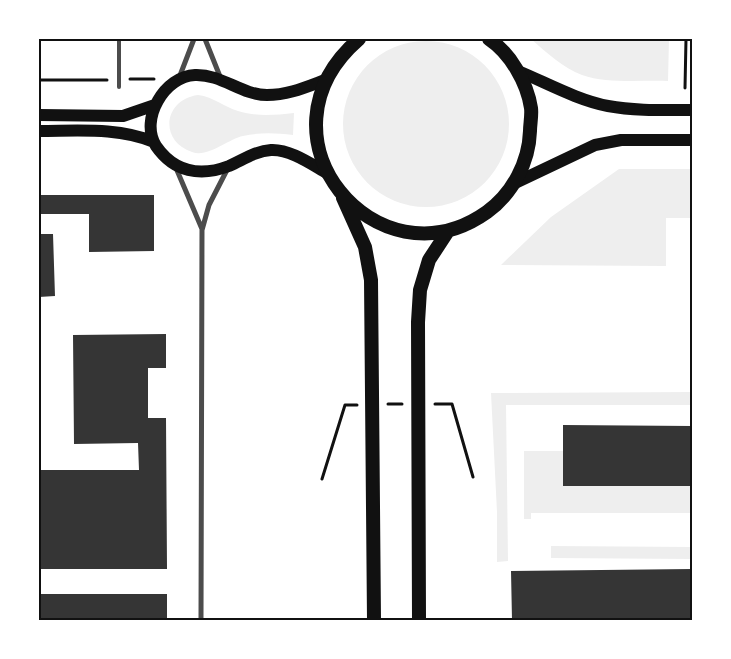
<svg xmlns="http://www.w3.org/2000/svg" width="731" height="659" font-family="'Open Sans',sans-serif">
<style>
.green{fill:#eee}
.building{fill:#353535}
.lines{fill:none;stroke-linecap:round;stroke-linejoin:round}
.path{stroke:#111;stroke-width:3}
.service{stroke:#4c4c4c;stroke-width:4}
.minor{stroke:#4c4c4c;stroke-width:5}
.primary{stroke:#111;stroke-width:12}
.trunk{stroke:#111;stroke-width:14}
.neatline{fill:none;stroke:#111;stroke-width:2}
</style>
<rect width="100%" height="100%" fill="#fff"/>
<path class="green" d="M 531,39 L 669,39 L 668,81 C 641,80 608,84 582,75 C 563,68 546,52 531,39 Z
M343 124a83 83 0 1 1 166 0a83 83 0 1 1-166 0Z
M 198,95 C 214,97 224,107 238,111 C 257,117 275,115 294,113 L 293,135 C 276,133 261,132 243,136 C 228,139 208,158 192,152 C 159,141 163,100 198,95 Z
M 619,169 L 692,169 L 692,218 L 666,218 L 666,266 L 501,265 L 551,217 Z
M 692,392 L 692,405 L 506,405 L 508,561 L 497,562 L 497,512 L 491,393 Z
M 524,451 L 563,451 L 563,486 L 692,486 L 692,513 L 531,513 L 531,519 L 524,519 Z
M 551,546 L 692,547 L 692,559 L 551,558 Z"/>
<path class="building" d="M 39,195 L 154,195 L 154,251 L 89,252 L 89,214 L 39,214 Z
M 39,234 L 53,234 L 55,296 L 39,297 Z
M 166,334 L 166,368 L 148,368 L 148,418 L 166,418 L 167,569 L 39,569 L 39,470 L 139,470 L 138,443 L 74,444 L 73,335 Z
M 563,425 L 692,426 L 692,486 L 563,486 Z
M 692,569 L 692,620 L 512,620 L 511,571 Z
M 41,594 L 167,594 L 167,620 L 41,620 Z"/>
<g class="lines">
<path class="path" d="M 130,79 L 154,79
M 39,80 L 107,80
M 685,88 L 686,39
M 388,404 L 402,404
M 435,404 L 452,404 L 473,477
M 322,479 L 345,405 L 357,405"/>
<path class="service" d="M 119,87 L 119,39"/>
<path class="minor" d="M 205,39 L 221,79
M 179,78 L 194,39
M 176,168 L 202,229
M 201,620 L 202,230 L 209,205 L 228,168"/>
<path class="primary" d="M 518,71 C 547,83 577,100 608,106 C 635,111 664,110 692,110
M 325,80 C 306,87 288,95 267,95 C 241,95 222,74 195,75 C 165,76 139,119 156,146 C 174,172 200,177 229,166 C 243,160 255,151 271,150 C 290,149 311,164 327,173
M 39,115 L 123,116 L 155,105
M 39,131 C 78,131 118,127 154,142
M 515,183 L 595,145 L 621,140 L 692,140"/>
<path class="trunk" d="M 359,39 C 247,136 377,290 487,212 C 513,193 529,162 530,131 C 530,124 532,115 531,108 C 527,82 510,53 489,39
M 343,198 L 365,247 L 371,280 L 374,620
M 419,620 L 418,322 L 420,290 L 429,260 L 448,231"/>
</g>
<rect width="731" height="659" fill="none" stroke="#ffffff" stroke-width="80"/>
<rect x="40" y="40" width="651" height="579" class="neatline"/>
</svg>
